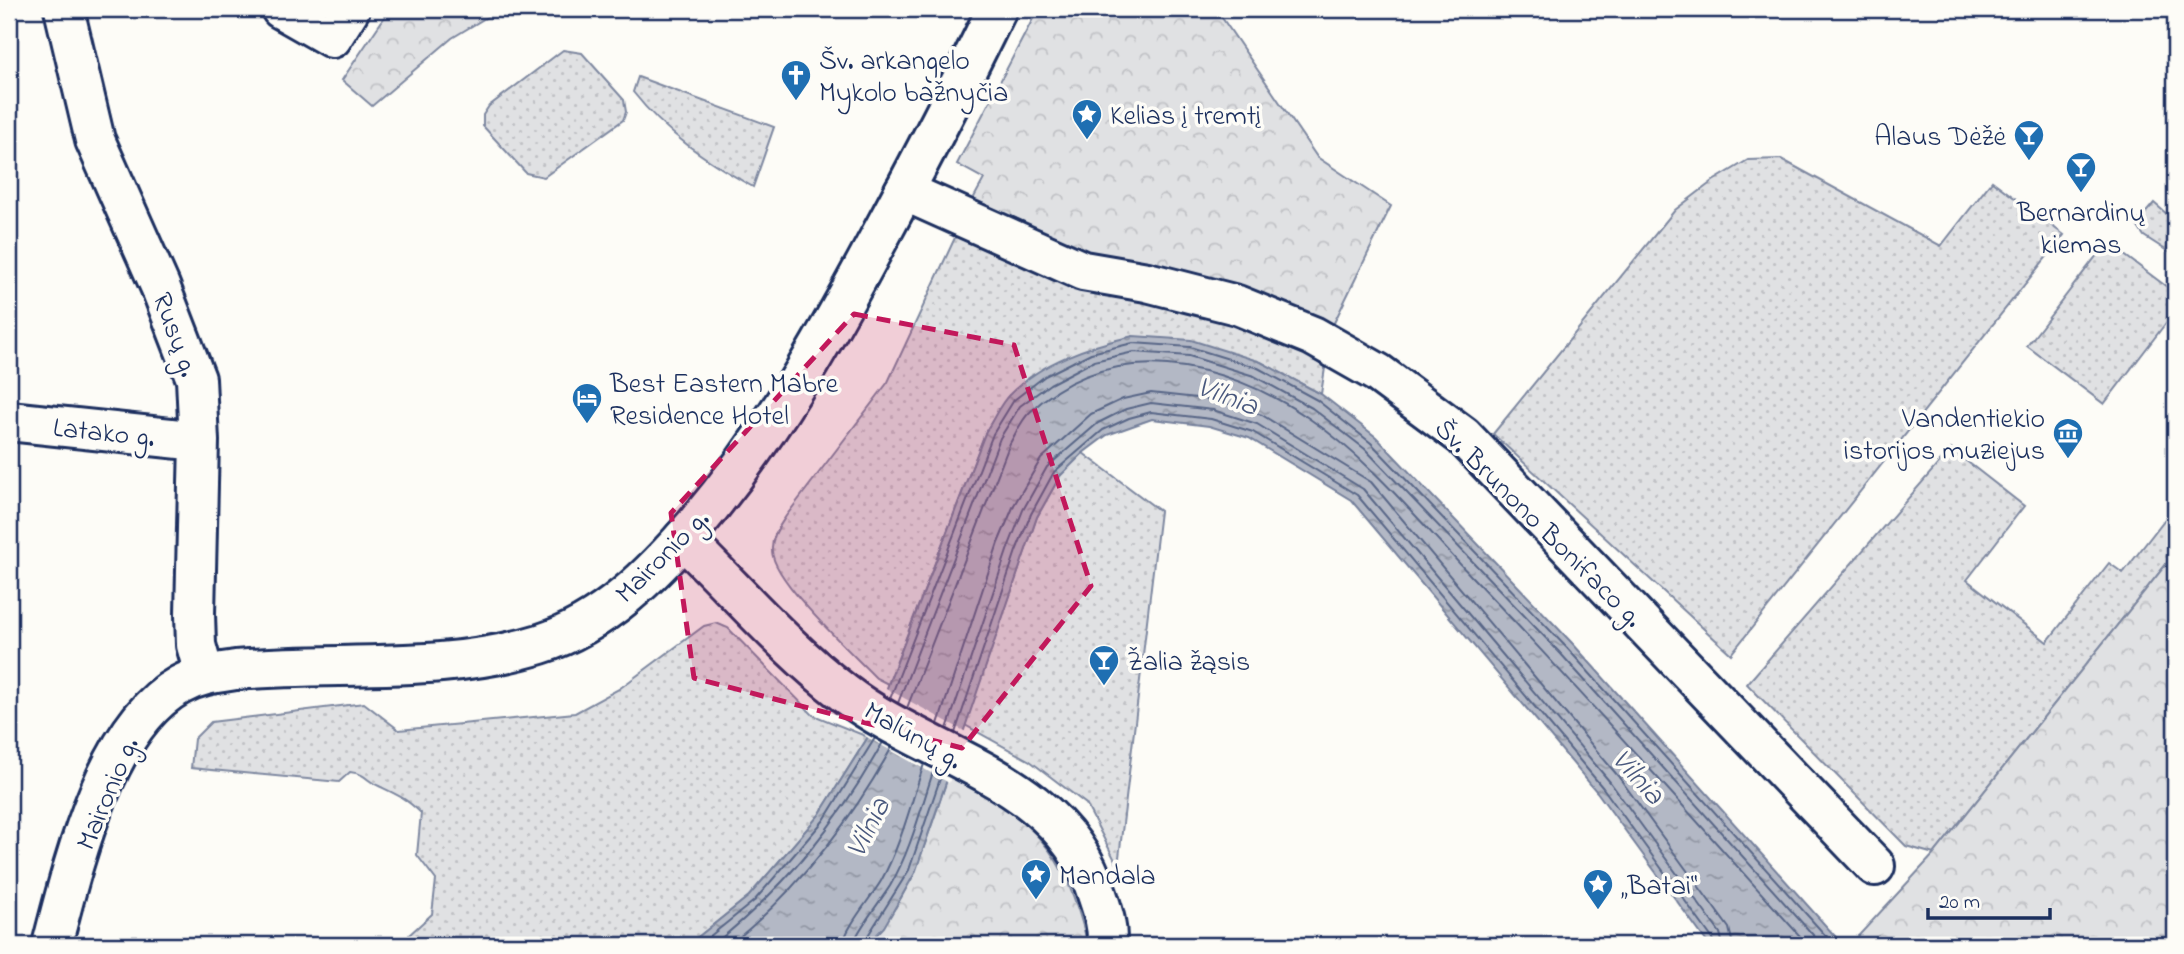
<svg xmlns="http://www.w3.org/2000/svg" width="2184" height="954" font-family="'Indie Flower',sans-serif">
<style>
.grass{fill:url(#grass-dots);stroke:#7e88a0;stroke-width:2}
.forest{fill:url(#forest-crowns);stroke:#7e88a0;stroke-width:2}
.water{fill:url(#water-ripples);stroke:#76819c;stroke-width:2}
.pier{fill:#fdfcf7}
.lines{fill:none;stroke-linecap:round;stroke-linejoin:round}
.shore{stroke:#586687;stroke-width:2}
.street-casing{stroke:#1b2f5e;stroke-width:44}
.secondary-casing{stroke:#1b2f5e;stroke-width:44}
.street{stroke:#fdfcf7;stroke-width:38}
.secondary{stroke:#fdfcf7;stroke-width:38}
.marked{fill:#c2185b;fill-opacity:0.2;stroke:#c2185b;stroke-width:5;stroke-dasharray:14 9;stroke-linejoin:round}
.labels{text-anchor:middle;stroke-width:7;stroke-linejoin:round;paint-order:stroke}
.poi-label{font-size:28px;fill:#1b2f5e;stroke:#fdfcf7;text-anchor:start}
.street-label{font-size:28px;fill:#1b2f5e;stroke:#fdfcf7}
.water-label{font-size:30px;font-style:italic;fill:#49587d;stroke:#fdfcf7}
</style>
<defs>
<pattern id="grass-dots" width="8" height="8" patternUnits="userSpaceOnUse" patternTransform="scale(1.75)"><rect width="8" height="8" fill="#e0e1e3"/><path d="M2 2h.1M6 6h.1" fill="none" stroke="#c0c1c5" stroke-width="1.8" stroke-linecap="round"/></pattern>
<pattern id="forest-crowns" width="20" height="18" patternUnits="userSpaceOnUse" patternTransform="scale(1.75)"><rect width="20" height="18" fill="#e0e1e3"/><path d="M2 6a3 3 0 1 1 6 0M12 15a3 3 0 1 1 6 0" fill="none" stroke="#c0c1c5"/></pattern>
<pattern id="water-ripples" width="26" height="14" patternUnits="userSpaceOnUse" patternTransform="scale(1.75)"><rect width="26" height="14" fill="#b3b8c5"/><path d="M2 4q2-2 4 0t4 0M15 11q2-2 4 0t4 0" fill="none" stroke="#9196a3"/></pattern>
</defs>
<rect width="100%" height="100%" fill="#fdfcf7"/>
<filter id="ink" filterUnits="userSpaceOnUse"><feTurbulence type="fractalNoise" baseFrequency=".0143" numOctaves="2"/><feDisplacementMap in="SourceGraphic" scale="14" xChannelSelector="R" yChannelSelector="G"/><feConvolveMatrix kernelMatrix="1 2 1 2 8 2 1 2 1" color-interpolation-filters="sRGB"/></filter>
<g filter="url(#ink)">
<path class="grass" d="M 563,50 L 582,53 L 624,100 L 626,112 L 623,120 L 544,177 L 526,173 L 483,126 L 483,115 L 489,106 Z
M 638,77 L 774,127 L 753,187 C 707,161 666,134 633,92 Z
M 1781,159 L 1941,246 L 1992,181 L 2064,235 L 1731,654 L 1493,434 L 1675,210 L 1713,181 L 1748,160 Z
M 972,201 L 1331,329 L 1321,394 L 1260,362 L 1009,395 L 986,431 L 888,684 L 876,678 C 852,653 773,581 772,551 C 771,537 779,527 786,516 L 888,382 Z
M 2154,203 L 2175,221 L 2175,256 L 2144,236 L 2136,224 Z
M 2107,242 L 2175,293 L 2175,311 L 2104,404 L 2027,346 Z
M 1951,449 L 2024,506 L 1967,580 L 2047,642 L 2109,563 L 2123,573 L 2175,506 L 2175,553 L 1934,854 L 1906,846 L 1747,684 Z
M 1083,453 L 1160,511 L 1118,866 L 1086,804 L 1030,761 L 965,725 L 1037,517 L 1060,476 Z
M 716,623 L 728,628 L 813,715 L 868,737 L 819,815 L 749,896 L 688,945 L 407,945 L 409,935 L 432,914 L 436,880 L 417,855 L 421,813 C 405,798 398,795 379,786 C 366,781 367,774 350,772 L 339,782 L 191,768 L 194,739 L 211,722 L 364,703 L 399,730 L 575,713 L 619,689 L 704,626 Z"/>
<path class="forest" d="M 390,9 L 500,9 L 452,38 L 372,106 L 342,80 Z
M 1038,9 L 1216,9 L 1317,157 L 1391,206 L 1331,329 L 1123,270 L 972,201 L 984,179 L 957,164 Z
M 2175,553 L 2175,945 L 1850,945 L 1934,854 Z
M 949,774 C 1035,822 1064,847 1088,945 L 867,945 C 912,897 928,835 949,774 Z"/>
<path class="water" d="M 1133,336 L 1191,340 L 1261,362 L 1321,394 L 1376,437 L 1573,644 L 1843,945 L 1709,945 L 1597,792 L 1351,500 L 1249,438 L 1209,426 L 1152,419 L 1107,435 L 1083,453 L 1060,476 L 1037,517 L 915,873 L 884,927 L 867,945 L 688,945 L 749,896 L 819,815 L 868,737 L 986,431 C 994,419 1000,403 1010,394 C 1043,361 1089,346 1133,336 Z"/>
<path class="pier" d="M 884,687 L 966,732 L 949,783 L 865,736 Z"/>
<g class="lines">
<path class="shore" d="M 890,699 L 993,434 L 1014,400 L 1045,376 L 1091,353 L 1133,343 L 1190,347 L 1258,368 L 1317,400 L 1371,443 L 1567,648 L 1834,945
M 898,703 L 1000,438 L 1020,406 L 1050,384 L 1094,361 L 1134,352 L 1189,356 L 1254,376 L 1312,408 L 1365,449 L 1561,654 L 1822,945
M 907,708 L 1010,443 C 1016,433 1022,419 1030,412 C 1110,336 1224,361 1307,417 C 1370,459 1420,522 1472,577 C 1587,697 1697,822 1808,945
M 938,724 L 998,543 L 1014,505 L 1041,459 L 1091,414 L 1123,399 L 1151,393 L 1215,400 L 1262,415 L 1371,482 L 1618,776 L 1729,928 L 1733,945
M 947,729 L 1008,548 L 1023,510 L 1047,467 L 1098,423 L 1126,409 L 1151,403 L 1213,410 L 1257,424 L 1363,489 L 1610,782 L 1720,933 L 1723,945
M 955,733 L 1016,551 L 1031,514 L 1054,472 L 1103,430 L 1129,418 L 1151,412 L 1211,419 L 1253,432 L 1357,495 L 1603,788 L 1712,938 L 1714,945
M 699,945 L 754,901 L 824,820 L 875,738
M 713,945 C 785,888 838,823 883,742
M 730,945 C 797,891 850,823 892,747
M 843,945 C 844,929 871,898 881,881 C 901,845 911,803 924,764
M 853,945 C 854,934 882,899 890,886 C 911,850 921,808 934,769
M 862,945 L 909,870 L 942,773"/>
<g class="street-casing">
<path id="street" d="M 64,9 L 95,140 L 160,286 L 196,379 L 199,441 L 195,614 L 196,645 L 204,674
M 281,9 L 332,38 L 350,9
M 904,191 L 1083,271 L 1147,282 L 1237,305 L 1313,336 L 1378,373 L 1463,436 L 1875,866
M 9,421 L 199,441
M 683,539 C 736,590 785,648 844,693 C 930,759 1062,778 1097,894 C 1103,912 1108,926 1107,945"/>
</g>
<g class="secondary-casing">
<path id="secondary" d="M 52,945 C 72,868 105,726 180,685 C 198,675 216,673 236,670 C 336,661 443,674 540,644 C 604,624 653,574 696,524 C 771,435 823,343 878,240 C 919,164 959,87 997,9"/>
</g>
<use href="#street" class="street"/>
<use href="#secondary" class="secondary"/>
</g>
</g>
<path class="marked" d="M 854,314 L 1014,345 L 1091,586 L 962,748 L 694,678 L 671,513 Z"/>
<defs>
<g id="church-pin" transform="scale(1.575)"><path d="M0 17L-7.5 6A9.5 9.5 0 1 1 7.5 6Z" fill="#1f6fb2" stroke="#fdfcf7"/><path d="M-1.2-6h2.4v3.5h3.3v2.4h-3.3V6h-2.4V-.1h-3.3v-2.4h3.3Z" fill="#fff"/></g>
<g id="sight-pin" transform="scale(1.575)"><path d="M0 17L-7.5 6A9.5 9.5 0 1 1 7.5 6Z" fill="#1f6fb2" stroke="#fdfcf7"/><path d="M0-6L1.8-2.2L6-1.7L2.9 1.2L3.7 5.4L0 3.3L-3.7 5.4L-2.9 1.2L-6-1.7L-1.8-2.2Z" fill="#fff"/></g>
<g id="bar-pin" transform="scale(1.575)"><path d="M0 17L-7.5 6A9.5 9.5 0 1 1 7.5 6Z" fill="#1f6fb2" stroke="#fdfcf7"/><path d="M-6-5H6L.8 .8V4.5H3.5V6h-7V4.5H-.8V.8Z" fill="#fff"/></g>
<g id="hotel-pin" transform="scale(1.575)"><path d="M0 17L-7.5 6A9.5 9.5 0 1 1 7.5 6Z" fill="#1f6fb2" stroke="#fdfcf7"/><path d="M-6-4.5h1.5V1H6V5H4.5V3h-9V5H-6ZM-4 0a1.8 1.8 0 1 1 3.6 0ZM.5 0V-2.5h3Q6-2.5 6 0Z" fill="#fff"/></g>
<g id="museum-pin" transform="scale(1.575)"><path d="M0 17L-7.5 6A9.5 9.5 0 1 1 7.5 6Z" fill="#1f6fb2" stroke="#fdfcf7"/><path d="M0-6L6-3V-2H-6V-3ZM-5-1h2V3h-2ZM-1-1h2V3h-2ZM3-1h2V3H3ZM-6 4H6V6H-6Z" fill="#fff"/></g>
</defs>
<g fill-rule="evenodd">
<use href="#church-pin" x="796" y="75"/>
<use href="#sight-pin" x="1087" y="114"/>
<use href="#bar-pin" x="2029" y="135"/>
<use href="#bar-pin" x="2081" y="167"/>
<use href="#hotel-pin" x="587" y="398"/>
<use href="#museum-pin" x="2068" y="433"/>
<use href="#bar-pin" x="1104" y="660"/>
<use href="#sight-pin" x="1036" y="874"/>
<use href="#sight-pin" x="1598" y="884"/>
</g>
<g class="labels">
<g class="poi-label">
<text x="819" y="69">Šv. arkangelo<tspan x="819" dy="32">Mykolo bažnyčia</tspan></text>
<text x="1110" y="124">Kelias į tremtį</text>
<text x="2006" y="145" text-anchor="end">Alaus Dėžė</text>
<text x="2081" y="221" text-anchor="middle">Bernardinų<tspan x="2081" dy="32">kiemas</tspan></text>
<text x="610" y="392">Best Eastern Mabre<tspan x="610" dy="32">Residence Hotel</tspan></text>
<text x="2045" y="427" text-anchor="end">Vandentiekio<tspan x="2045" dy="32">istorijos muziejus</tspan></text>
<text x="1127" y="670">Žalia žąsis</text>
<text x="1059" y="884">Mandala</text>
<text x="1621" y="894">„Batai“</text>
</g>
<g class="street-label">
<text transform="translate(177 334) rotate(70)" y="10">Rusų g.</text>
<text transform="translate(104 431) rotate(6)" y="10">Latako g.</text>
<text transform="translate(1540 522) rotate(45)" y="10">Šv. Brunono Bonifaco g.</text>
<text transform="translate(661 555) rotate(-45)" y="10">Maironio g.</text>
<text transform="translate(914 734) rotate(30)" y="10">Malūnų g.</text>
<text transform="translate(106 793) rotate(-67)" y="10">Maironio g.</text>
</g>
<g class="water-label">
<text transform="translate(1228 395) rotate(21)" y="10">Vilnia</text>
<text transform="translate(1639 776) rotate(48)" y="10">Vilnia</text>
<text transform="translate(867 827) rotate(-63)" y="10">Vilnia</text>
</g>
</g>
<rect width="2184" height="954" fill="none" stroke="#fdfcf7" stroke-width="35"/>
<rect x="18" y="18" width="2149" height="919" fill="none" stroke="#1b2f5e" stroke-width="2.5" filter="url(#ink)"/>
<path d="M1928 908v10h122v-10" fill="none" stroke="#1b2f5e" stroke-width="3.5"/>
<text x="1939" y="908" font-size="21" fill="#1b2f5e" stroke="#fdfcf7" stroke-width="5" paint-order="stroke">20 m</text>
</svg>
